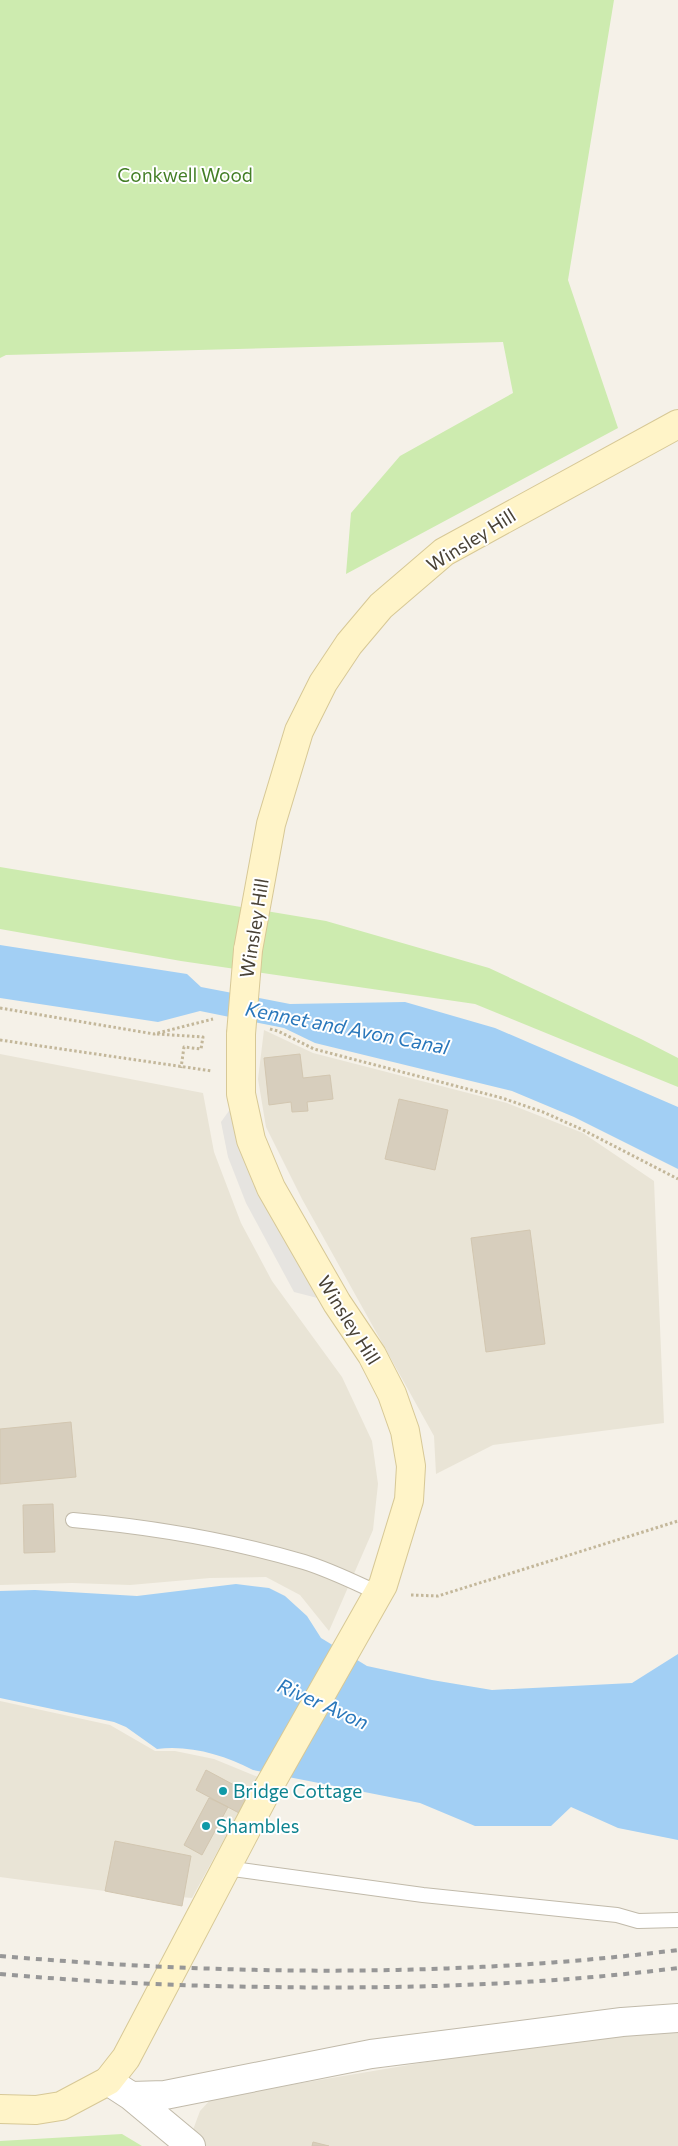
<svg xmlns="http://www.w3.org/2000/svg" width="678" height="2146" font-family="Commissioner,sans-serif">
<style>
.residential{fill:#e9e4d6}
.green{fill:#cdebaf}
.parking{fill:#e6e4e0}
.water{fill:#a2cff4}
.building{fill:#d7cebd;stroke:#d2c6b0}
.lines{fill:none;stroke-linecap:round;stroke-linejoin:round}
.service-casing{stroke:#c1baaa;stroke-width:16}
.minor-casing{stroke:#c1baaa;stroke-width:30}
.secondary-casing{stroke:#d7c896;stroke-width:30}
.path{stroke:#c3b79a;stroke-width:3;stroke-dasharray:2.5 2.5;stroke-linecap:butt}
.service{stroke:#fff;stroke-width:14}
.minor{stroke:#fff;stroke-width:28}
.secondary{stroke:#fff4c8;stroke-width:28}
.rail{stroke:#979797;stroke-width:4;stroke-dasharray:6 6;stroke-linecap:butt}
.secondary-bridge-casing{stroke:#d7c896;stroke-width:30;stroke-linecap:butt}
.secondary-bridge{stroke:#fff4c8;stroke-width:28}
.culture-dot{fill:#0f9aa8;stroke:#fff;stroke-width:2}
.labels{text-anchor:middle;stroke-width:4;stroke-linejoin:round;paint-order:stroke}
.park-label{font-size:19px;fill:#437e26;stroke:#fff}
.street-label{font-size:19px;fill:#494236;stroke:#fff}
.culture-label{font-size:19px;fill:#0d838f;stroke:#fff;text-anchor:start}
.water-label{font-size:20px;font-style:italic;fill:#2977bb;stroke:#fff}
</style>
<rect width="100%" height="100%" fill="#f5f1e8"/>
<path class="residential" d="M 264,1030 L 313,1053 L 507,1103 L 583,1133 L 654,1181 L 664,1423 L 493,1445 L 436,1474 L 434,1436 L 302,1199 L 266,1127 L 258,1079 Z
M 0,1054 L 203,1093 L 214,1152 L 241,1223 L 272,1281 L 342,1377 L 372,1441 L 378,1484 L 373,1530 L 329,1631 L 300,1595 L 266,1577 L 210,1578 L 130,1585 L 72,1583 L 0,1585 Z
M 0,1701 L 110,1725 L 155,1751 L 175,1751 L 214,1759 L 258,1777 L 192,1898 L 105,1891 L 0,1877 Z
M 678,2030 L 678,2146 L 187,2146 L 200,2111 L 212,2098 L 582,2036 Z"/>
<path class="green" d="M 0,0 L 614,0 L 568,280 L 618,428 L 346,574 L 351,513 L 400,456 L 513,393 L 503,342 L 6,355 L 0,358 Z
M 0,867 L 326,921 L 489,968 L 641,1039 L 678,1058 L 678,1087 L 475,1004 L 181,961 L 0,929 Z
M 122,2134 L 142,2146 L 0,2146 L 0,2141 Z"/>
<path class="parking" d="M 241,1094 L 337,1303 L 294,1292 L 246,1203 L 228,1157 L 221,1122 Z"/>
<path class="water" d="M 0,945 L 187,974 L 201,987 L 290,1004 L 405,1002 L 495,1028 L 678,1107 L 678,1169 L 574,1117 L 512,1091 L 315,1043 L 284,1028 L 200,1011 L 158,1022 L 0,998 Z
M 236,1584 L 269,1588 L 285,1596 L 307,1616 L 321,1638 L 367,1666 L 432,1680 L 492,1690 L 632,1683 L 678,1654 L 678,1840 L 618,1828 L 571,1807 L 551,1826 L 475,1826 L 420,1803 L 253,1770 C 223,1755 191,1745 157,1749 L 126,1727 L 114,1722 L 0,1698 L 0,1591 L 35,1590 L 137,1596 Z"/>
<path class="building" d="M 300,1054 L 303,1078 L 330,1075 L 333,1099 L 307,1102 L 308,1111 L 292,1112 L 291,1102 L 269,1105 L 264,1058 Z
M 399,1099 L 448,1110 L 435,1170 L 385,1159 Z
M 530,1230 L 545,1344 L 486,1352 L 471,1238 Z
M 71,1422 L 76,1477 L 0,1484 L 0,1429 Z
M 53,1504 L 55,1552 L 24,1553 L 23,1505 Z
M 206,1770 L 249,1793 L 239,1813 L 196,1790 Z
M 209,1798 L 228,1807 L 202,1855 L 184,1845 Z
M 115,1841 L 191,1856 L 182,1906 L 105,1891 Z
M 313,2142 L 329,2146 L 312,2146 Z"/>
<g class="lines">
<g class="service-casing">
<path id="service" d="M 73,1520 C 152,1527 229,1540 304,1562 C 330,1570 354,1582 378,1593
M 226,1868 L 423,1895 L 617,1915 L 638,1921 L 678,1920"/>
</g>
<g class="minor-casing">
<path id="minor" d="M 108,2081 L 131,2096 L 165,2095 L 371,2054 L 622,2022 L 678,2018
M 131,2096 L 191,2146"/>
</g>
<g class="secondary-casing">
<path id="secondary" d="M 248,950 L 271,824 L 299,731 L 323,683 L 349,644 L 381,606 L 444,552 L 678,424
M 0,2109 L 36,2110 L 61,2106 L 108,2081 L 126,2058 L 268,1788 L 383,1585 L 409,1500 L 411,1466 L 405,1431 L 392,1394 L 372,1355 L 337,1303 L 271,1188 L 251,1140 L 241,1094 L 241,1034"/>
</g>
<path class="path" d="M 0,1008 L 154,1034 L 213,1019
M 270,1029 L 278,1031 L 314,1049 L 502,1098 L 543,1112 L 583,1130 L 678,1179
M 157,1034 L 203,1037 L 201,1049 L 184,1047 L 181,1068
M 0,1040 L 212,1071
M 411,1595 L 438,1596 L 678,1521"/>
<use href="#service" class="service"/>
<use href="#minor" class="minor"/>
<use href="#secondary" class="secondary"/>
<path class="rail" d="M 0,1956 C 225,1975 453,1978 678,1950
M 0,1974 C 89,1982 178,1986 268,1987 C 405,1989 542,1985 678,1968"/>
<g class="secondary-bridge-casing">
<path id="secondary-bridge" d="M 241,1034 L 248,950"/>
</g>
<use href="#secondary-bridge" class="secondary-bridge"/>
</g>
<g class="culture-dot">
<circle cx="223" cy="1791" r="5"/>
<circle cx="206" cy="1826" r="5"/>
</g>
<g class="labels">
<g class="park-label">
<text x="185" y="182">Conkwell Wood</text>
</g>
<g class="street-label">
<text transform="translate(471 540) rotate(-32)" y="7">Winsley Hill</text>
<text transform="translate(254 928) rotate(-81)" y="7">Winsley Hill</text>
<text transform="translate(349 1320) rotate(58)" y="7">Winsley Hill</text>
</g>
<g class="culture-label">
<text x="233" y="1798">Bridge Cottage</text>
<text x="216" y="1833">Shambles</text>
</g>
<g class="water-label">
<text transform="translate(347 1028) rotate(11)" y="7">Kennet and Avon Canal</text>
<text transform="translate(323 1704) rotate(24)" y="7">River Avon</text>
</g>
</g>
</svg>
